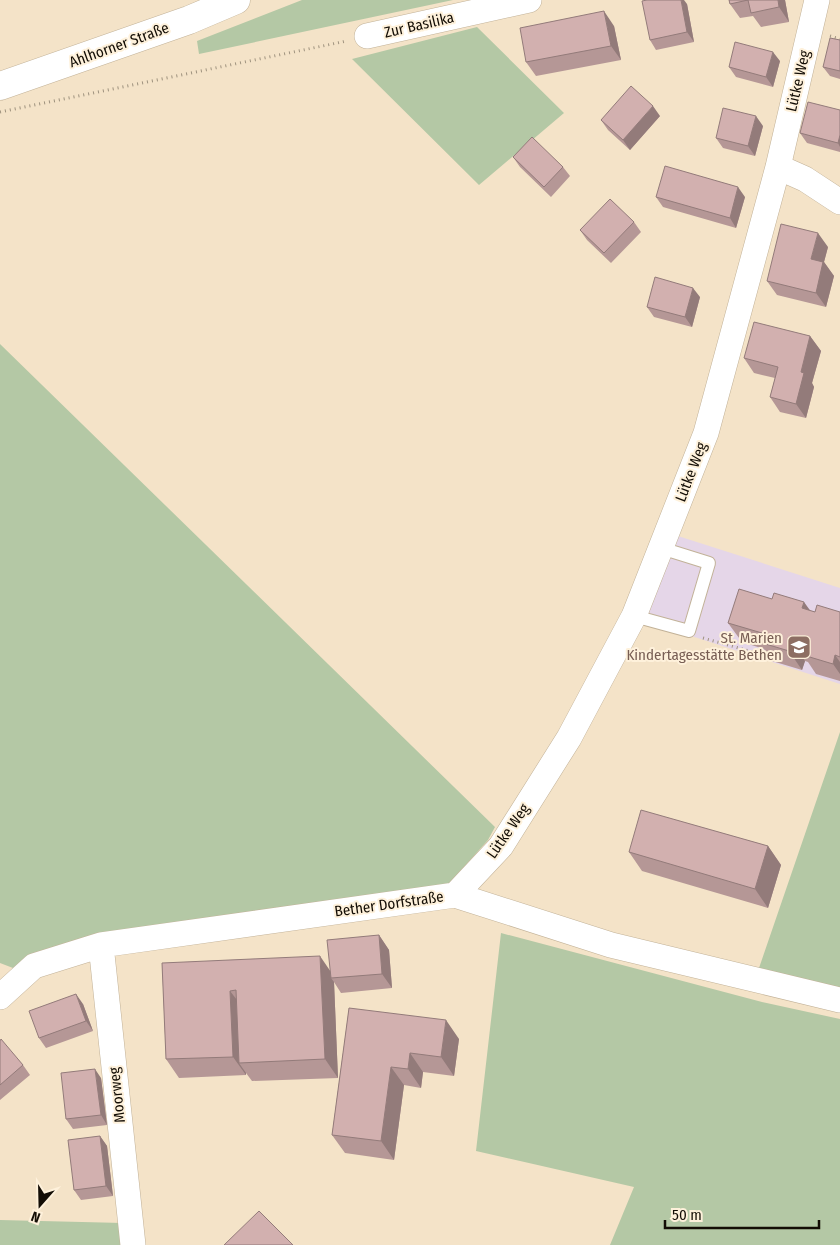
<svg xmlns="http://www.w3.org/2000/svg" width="840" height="1245" font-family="'Fira Sans Condensed',sans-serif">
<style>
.education{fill:#e5d6e8}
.green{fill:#b4c8a5}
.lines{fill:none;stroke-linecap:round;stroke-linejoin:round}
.service-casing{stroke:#c2b298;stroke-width:14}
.minor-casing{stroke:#c2b298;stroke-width:26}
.primary-casing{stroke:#c2b298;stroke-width:29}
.path{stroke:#9e927e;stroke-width:3;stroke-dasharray:1 4;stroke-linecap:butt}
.service{stroke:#fff;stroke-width:12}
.minor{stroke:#fff;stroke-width:25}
.primary{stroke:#fff;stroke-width:28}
.wall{fill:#b59796}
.shaded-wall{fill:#937b7a}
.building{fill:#d2b0af;stroke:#937b7a}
.labels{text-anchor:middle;stroke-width:4;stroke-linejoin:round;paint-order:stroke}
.street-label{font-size:15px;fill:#130d05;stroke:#fef1db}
.education-label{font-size:15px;fill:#785e54;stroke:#fef1db;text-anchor:end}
</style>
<rect width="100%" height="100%" fill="#f4e3c8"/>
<path class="education" d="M 678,536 L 840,588 L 840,684 L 645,621 Z"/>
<path class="green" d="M 302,0 L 453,0 L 199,54 L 197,41 Z
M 477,27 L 564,113 L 479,185 L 352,59 Z
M 0,344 L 495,827 L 488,840 L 447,886 L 27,958 L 13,968 L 0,963 Z
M 840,732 L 840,989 L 759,968 Z
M 501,933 L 762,1002 L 840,1019 L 840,1245 L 610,1245 L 634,1187 L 476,1151 Z
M 0,1220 L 123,1223 L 124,1245 L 0,1245 Z"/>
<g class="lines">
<g class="service-casing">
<path id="service" d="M 634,616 L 689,631 L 709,563 L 661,548"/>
</g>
<g class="minor-casing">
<path id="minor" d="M 367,36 L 529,0
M 778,167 L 805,179 L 840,202
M 455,895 L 501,846 L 569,738 L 634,616 L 706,433 L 778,167 L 817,0
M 101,945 L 133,1245
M 0,997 L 34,966 L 101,945 L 455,895 L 611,945 L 840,1000"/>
</g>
<g class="primary-casing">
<path id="primary" d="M 0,86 L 189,20 L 236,0"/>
</g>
<path class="path" d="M 830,36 L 840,39
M 0,112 L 347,41
M 703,638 L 760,654"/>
<use href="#service" class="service"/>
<use href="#minor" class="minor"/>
<use href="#primary" class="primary"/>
</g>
<path class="wall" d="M 729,0 L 785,0 L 789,22 L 761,27 L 753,16 L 740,18 L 730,4 Z
M 687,4 L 694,42 L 656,50 L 650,40 Z
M 614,26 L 621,60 L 536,76 L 526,62 Z
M 840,40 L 840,79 L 830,76 L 823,67 Z
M 780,61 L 773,87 L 736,77 L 729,67 Z
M 840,110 L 840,152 L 807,143 L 800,133 Z
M 660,116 L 630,150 L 608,130 L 601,120 Z
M 763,126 L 755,156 L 723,148 L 716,138 Z
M 513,157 L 563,167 L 570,176 L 551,197 L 520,167 Z
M 656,197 L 745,197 L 736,228 L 663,207 Z
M 634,222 L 641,232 L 611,263 L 587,240 L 580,230 Z
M 828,247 L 824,262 L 834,276 L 826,307 L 777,295 L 767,281 Z
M 700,297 L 692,327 L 654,317 L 647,307 Z
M 810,336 L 821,351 L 812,383 L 814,387 L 806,418 L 780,412 L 770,397 L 775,378 L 754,373 L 744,358 Z
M 772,599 L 815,612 L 840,612 L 840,681 L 816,674 L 808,662 L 805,661 L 802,670 L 772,661 L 764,649 L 742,642 L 728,623 Z
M 768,846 L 781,865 L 768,908 L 642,871 L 629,852 Z
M 379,935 L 389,950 L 392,988 L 341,993 L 334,982 L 338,1078 L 252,1081 L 246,1073 L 246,1075 L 179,1078 L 166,1059 L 162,963 L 330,971 Z
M 83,1004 L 93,1031 L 46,1048 L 39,1038 Z
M 349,1008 L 459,1039 L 454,1076 L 423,1072 L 421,1088 L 404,1085 L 394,1160 L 345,1153 L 332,1135 Z
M 0,1041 L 23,1065 L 30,1075 L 0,1100 Z
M 101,1078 L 107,1125 L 73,1129 L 66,1119 Z
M 100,1136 L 107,1146 L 113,1196 L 81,1200 L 74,1190 Z"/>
<path class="shaded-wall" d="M 681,0 L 684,0 L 687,4 L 694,42 L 687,32 Z
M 778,0 L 785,0 L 789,22 L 779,7 Z
M 604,11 L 614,26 L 621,60 L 611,46 Z
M 773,52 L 780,61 L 773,87 L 766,77 Z
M 653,106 L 660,116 L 630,150 L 623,140 Z
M 756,116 L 763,126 L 755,156 L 748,146 Z
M 840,135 L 840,147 L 838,143 Z
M 738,187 L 745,197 L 736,228 L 730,218 Z
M 818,233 L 828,247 L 824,262 L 834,276 L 826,307 L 816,293 L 811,259 Z
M 693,288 L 700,297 L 692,327 L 685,317 Z
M 810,336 L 821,351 L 812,383 L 814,387 L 806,418 L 796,404 L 801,372 Z
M 804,602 L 817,620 L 802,608 Z
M 792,642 L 805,661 L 802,670 L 789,651 Z
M 835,655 L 840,662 L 840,674 L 833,664 Z
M 768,846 L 781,865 L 768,908 L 755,889 Z
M 379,935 L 389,950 L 392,988 L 382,974 Z
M 320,956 L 333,975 L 331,978 L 334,982 L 338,1078 L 325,1059 Z
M 230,991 L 244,1009 L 239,1063 L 246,1073 L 246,1075 L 233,1057 Z
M 76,994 L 83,1004 L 93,1031 L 86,1021 Z
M 446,1020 L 459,1039 L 454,1076 L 441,1057 Z
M 410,1053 L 423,1072 L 421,1088 L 408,1069 Z
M 391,1067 L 404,1085 L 394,1160 L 381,1141 Z
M 95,1069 L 101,1078 L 107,1125 L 101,1115 Z
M 100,1136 L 107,1146 L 113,1196 L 106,1186 Z"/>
<path class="building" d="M 647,0 L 681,0 L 687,32 L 650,40 L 642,1 Z
M 729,0 L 778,0 L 779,7 L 751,13 L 748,0 L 730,4 Z
M 604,11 L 611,46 L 526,62 L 520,28 Z
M 830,38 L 840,40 L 840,71 L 823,67 Z
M 735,42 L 773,52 L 766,77 L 729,67 Z
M 631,86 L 653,106 L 623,140 L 601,120 Z
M 808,102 L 840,110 L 840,135 L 838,143 L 800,133 Z
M 723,108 L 756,116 L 748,146 L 716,138 Z
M 532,137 L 563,167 L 544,187 L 513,157 Z
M 665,166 L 738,187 L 730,218 L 656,197 Z
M 610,199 L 634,222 L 604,253 L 580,230 Z
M 781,224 L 818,233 L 811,259 L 823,262 L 816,293 L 767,281 Z
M 655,277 L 693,288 L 685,317 L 647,307 Z
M 754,322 L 810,336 L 801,372 L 804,373 L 796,404 L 770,397 L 778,367 L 744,358 Z
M 739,589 L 772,599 L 774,593 L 804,602 L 802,608 L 815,612 L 817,605 L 840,612 L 840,657 L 835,655 L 833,664 L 803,655 L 806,647 L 792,642 L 789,651 L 759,642 L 762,633 L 728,623 Z
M 641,810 L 768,846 L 755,889 L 629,852 Z
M 379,935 L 382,974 L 331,978 L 327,940 Z
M 320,956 L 325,1059 L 239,1063 L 236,990 L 230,991 L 233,1057 L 166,1059 L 162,963 Z
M 76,994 L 86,1021 L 39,1038 L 29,1011 Z
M 349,1008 L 446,1020 L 441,1057 L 410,1053 L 408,1069 L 391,1067 L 381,1141 L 332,1135 Z
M 1,1039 L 23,1065 L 0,1085 L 0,1041 Z
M 95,1069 L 101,1115 L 66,1119 L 61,1073 Z
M 100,1136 L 106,1186 L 74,1190 L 68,1140 Z
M 259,1211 L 293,1245 L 224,1245 Z"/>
<defs>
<g id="school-square" transform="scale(1.25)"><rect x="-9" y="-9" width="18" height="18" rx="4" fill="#8d6e63" stroke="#fef1db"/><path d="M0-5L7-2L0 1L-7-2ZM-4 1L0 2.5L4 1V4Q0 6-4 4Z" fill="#fff"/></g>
</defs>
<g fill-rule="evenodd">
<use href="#school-square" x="799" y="647"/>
</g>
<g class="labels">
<g class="street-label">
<text transform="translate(419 25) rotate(-13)" y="5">Zur Basilika</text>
<text transform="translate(119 45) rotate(-20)" y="5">Ahlhorner Straße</text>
<text transform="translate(798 81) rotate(-77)" y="5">Lütke Weg</text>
<text transform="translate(691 472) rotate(-69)" y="5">Lütke Weg</text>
<text transform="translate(508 831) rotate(-55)" y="5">Lütke Weg</text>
<text transform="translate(389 904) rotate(-8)" y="5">Bether Dorfstraße</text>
<text transform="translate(117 1095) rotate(-96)" y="5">Moorweg</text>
</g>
<g class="education-label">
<text x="782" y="643">St. Marien<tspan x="782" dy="17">Kindertagesstätte Bethen</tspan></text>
</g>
</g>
<g transform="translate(40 1205) rotate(200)" stroke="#fef1db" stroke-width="4" paint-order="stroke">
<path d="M0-4L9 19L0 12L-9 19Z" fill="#130d05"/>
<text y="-8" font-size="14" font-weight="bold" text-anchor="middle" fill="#130d05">N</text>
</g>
<path d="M665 1220v8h154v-8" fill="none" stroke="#130d05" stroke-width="2.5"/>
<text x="672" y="1220" font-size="15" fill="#130d05" stroke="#fef1db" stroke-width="4" paint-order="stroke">50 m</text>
</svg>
